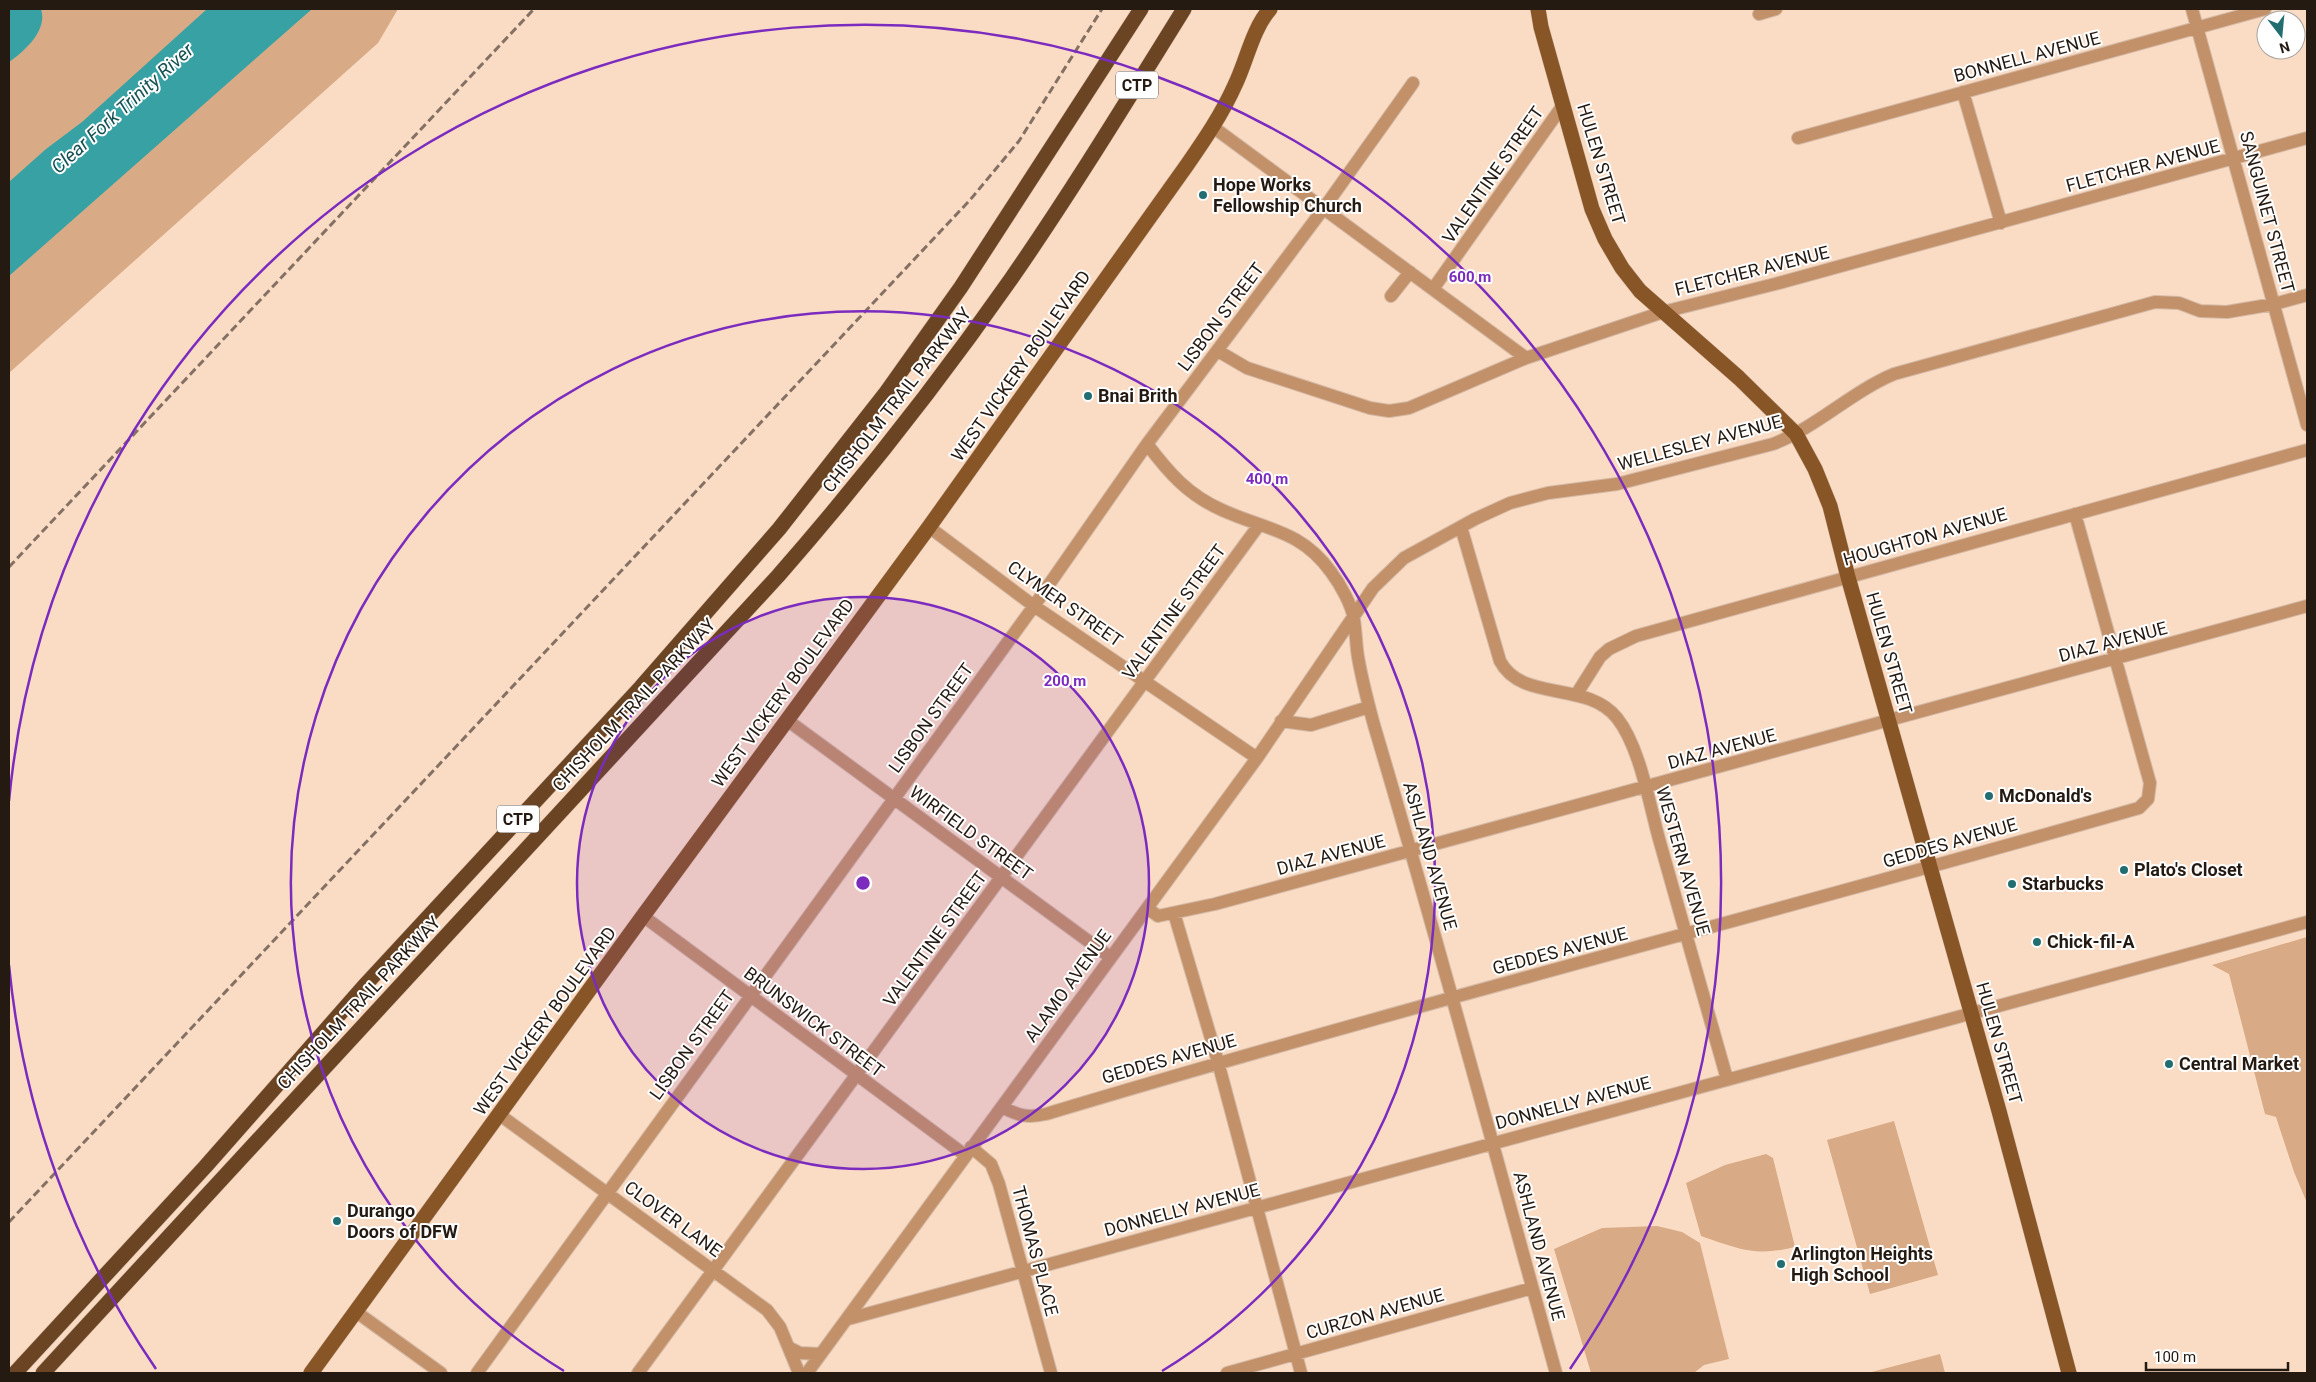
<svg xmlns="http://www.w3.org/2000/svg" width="2316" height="1382" font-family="Roboto,sans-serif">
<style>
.green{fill:#d8ab86}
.water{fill:#38a1a4}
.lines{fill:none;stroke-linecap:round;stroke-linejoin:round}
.minor-casing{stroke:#d4b9a5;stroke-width:14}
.major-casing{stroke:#d4b9a5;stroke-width:16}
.highway-casing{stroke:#d4b9a5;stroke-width:16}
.minor{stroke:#c29169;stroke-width:12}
.major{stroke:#885527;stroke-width:15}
.highway{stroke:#6b4523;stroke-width:15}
.rail{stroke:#857163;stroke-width:3;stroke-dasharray:8 4;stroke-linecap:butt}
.ring{fill:none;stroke:#7b2cbf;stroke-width:2.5}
.poi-dot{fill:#216d6f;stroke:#fff;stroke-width:2}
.labels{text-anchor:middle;stroke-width:4;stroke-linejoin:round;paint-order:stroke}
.shield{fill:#fff;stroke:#665f59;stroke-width:1}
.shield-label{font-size:16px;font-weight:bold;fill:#251a12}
.street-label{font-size:18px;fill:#251a12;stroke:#fff}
.poi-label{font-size:18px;font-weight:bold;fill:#251a12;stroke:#fff;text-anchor:start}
.water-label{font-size:19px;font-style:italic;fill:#165253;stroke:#fff}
.centre{fill:#7b2cbf;stroke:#fff;stroke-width:2.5}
.ring-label{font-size:15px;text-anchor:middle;font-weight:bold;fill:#7b2cbf;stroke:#fff;stroke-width:4;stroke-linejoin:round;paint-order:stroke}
</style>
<rect width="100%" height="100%" fill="#fadcc5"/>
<path class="green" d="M 9,9 L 398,9 L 378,43 L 9,373 Z
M 2307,937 L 2307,1203 L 2294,1172 L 2276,1117 L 2265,1114 L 2229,974 L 2212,965 Z
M 1894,1121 L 1938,1275 L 1870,1294 L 1827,1140 Z
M 1766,1154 L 1773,1158 L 1795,1247 C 1755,1257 1739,1249 1701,1236 L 1686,1183 L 1725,1165 Z
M 1657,1226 L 1682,1232 L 1700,1243 L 1729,1359 L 1704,1365 L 1694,1373 L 1591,1373 L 1554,1249 L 1602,1228 Z
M 1940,1354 L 1945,1373 L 1868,1373 Z"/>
<path class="water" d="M 9,9 L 41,9 C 48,30 25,51 9,62 Z
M 207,9 L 312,9 L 9,276 L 9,182 L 46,149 L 82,122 Z"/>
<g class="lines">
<g class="minor-casing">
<path id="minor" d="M 2192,9 L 2307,425
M 1759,14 L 1776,9
M 1963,92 L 2001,223
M 1213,127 L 1526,358
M 1798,138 L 2265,9
M 1433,289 L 1563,105
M 1391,296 L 1410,272
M 1218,351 L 1247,368 L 1370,408 L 1389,411 L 1409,408 L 1526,358 L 1663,312 L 1775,284 L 2307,138
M 1147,444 C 1169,473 1188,495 1222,510 C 1266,530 1301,530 1331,572 C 1340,584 1352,605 1354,620 C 1356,632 1356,645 1358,657 C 1362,680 1368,703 1374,725 C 1438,940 1496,1157 1556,1373
M 929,527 L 1034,606 L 1257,758
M 1461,527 L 1500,661 C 1522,703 1587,680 1617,718 C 1640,747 1649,803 1659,839 C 1682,919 1704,999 1727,1079
M 1576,695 L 1600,657 L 1609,649 L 1636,636 L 2307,450
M 787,720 L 1110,957
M 1281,721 L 1311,725 L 1369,707
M 1147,908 L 1158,916 L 1215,904 L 2307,606
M 1174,913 L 1218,1062 L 1301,1373
M 643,916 L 965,1155
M 1002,1107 C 1019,1116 1028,1118 1046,1114 C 1409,1005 1776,912 2139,808 L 2148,799 L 2150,783 L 2075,514
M 500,1115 L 767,1310 L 780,1327 L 799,1373
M 971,1147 L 991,1164 L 999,1184 L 1051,1373
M 355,1311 L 441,1373
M 848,1319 L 2307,922
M 790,1348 L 800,1353 L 821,1354
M 477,1373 L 1034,606 L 1147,444 L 1324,208 L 1413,83
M 638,1373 L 1259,525
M 807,1373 L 1257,758 L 1373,588 L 1404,558 L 1475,519 L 1510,503 L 1548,493 L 1617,484 L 1773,444 C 1817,427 1851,392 1894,374 L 2155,302 L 2179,303 L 2200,311 L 2227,312 L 2274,304 L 2307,295
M 1227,1373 L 1532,1288"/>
</g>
<g class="major-casing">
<path id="major" d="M 1538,9 L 1541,27 L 1592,209 L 1605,239 L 1622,268 L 1640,291 L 1739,378 L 1796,434 L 1815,469 L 1830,506 L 1848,577 L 1999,1111 L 2069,1373
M 311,1373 L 643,916 L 929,527 L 1187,165 C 1205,139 1222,114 1235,85 C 1247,60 1252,30 1270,9"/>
</g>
<g class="highway-casing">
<path id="highway" d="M 15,1373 L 205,1167 L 366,984 L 641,687 L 779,529 L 885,394 L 961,287 L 1141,9
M 43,1373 L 778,576 C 861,481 939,382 1011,279 C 1072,191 1128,99 1184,9"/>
</g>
<use href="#minor" class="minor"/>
<use href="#major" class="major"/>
<use href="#highway" class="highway"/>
<path class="rail" d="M 9,567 L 534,9
M 9,1222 L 970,200 L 1019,141 L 1102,9"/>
</g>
<circle cx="863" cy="883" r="286" fill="#7b2cbf" fill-opacity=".12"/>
<g class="ring">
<circle cx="863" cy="883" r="286"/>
<path d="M564 1371A572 572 0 1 1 1162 1371"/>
<path d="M156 1369A858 858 0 0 1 9 965M9 801A858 858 0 1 1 1570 1369"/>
</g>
<g class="poi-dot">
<circle cx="1203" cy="195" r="5"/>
<circle cx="1088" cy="396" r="5"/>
<circle cx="1989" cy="796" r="5"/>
<circle cx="2124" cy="870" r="5"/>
<circle cx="2012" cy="884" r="5"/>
<circle cx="2037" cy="942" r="5"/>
<circle cx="2169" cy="1064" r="5"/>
<circle cx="337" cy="1221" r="5"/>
<circle cx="1781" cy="1264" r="5"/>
</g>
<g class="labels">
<g class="shield">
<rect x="1116" y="71.5" width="42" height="27" rx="4"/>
<rect x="497" y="805.5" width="42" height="27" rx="4"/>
</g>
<g class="shield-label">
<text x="1137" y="91">CTP</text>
<text x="518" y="825">CTP</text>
</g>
<g class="street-label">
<text transform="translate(2027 57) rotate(-15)" y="6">BONNELL AVENUE</text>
<text transform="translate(1601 164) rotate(73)" y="6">HULEN STREET</text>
<text transform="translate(2143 166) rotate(-15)" y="6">FLETCHER AVENUE</text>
<text transform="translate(1493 175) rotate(-55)" y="6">VALENTINE STREET</text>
<text transform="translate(2267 212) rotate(75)" y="6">SANGUINET STREET</text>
<text transform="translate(1752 271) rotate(-14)" y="6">FLETCHER AVENUE</text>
<text transform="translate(1221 317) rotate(-53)" y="6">LISBON STREET</text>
<text transform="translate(1021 366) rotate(-55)" y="6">WEST VICKERY BOULEVARD</text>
<text transform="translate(897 400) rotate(-52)" y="6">CHISHOLM TRAIL PARKWAY</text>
<text transform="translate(1700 443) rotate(-15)" y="6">WELLESLEY AVENUE</text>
<text transform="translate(1925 537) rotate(-16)" y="6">HOUGHTON AVENUE</text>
<text transform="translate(1065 604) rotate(35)" y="6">CLYMER STREET</text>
<text transform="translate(1174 612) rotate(-54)" y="6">VALENTINE STREET</text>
<text transform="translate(2113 642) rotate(-15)" y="6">DIAZ AVENUE</text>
<text transform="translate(1889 653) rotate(74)" y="6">HULEN STREET</text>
<text transform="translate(783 693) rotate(-54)" y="6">WEST VICKERY BOULEVARD</text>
<text transform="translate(634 705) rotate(-47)" y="6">CHISHOLM TRAIL PARKWAY</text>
<text transform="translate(931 718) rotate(-54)" y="6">LISBON STREET</text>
<text transform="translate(1722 749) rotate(-15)" y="6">DIAZ AVENUE</text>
<text transform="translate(971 833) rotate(36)" y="6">WIRFIELD STREET</text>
<text transform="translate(1950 843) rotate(-16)" y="6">GEDDES AVENUE</text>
<text transform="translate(1331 855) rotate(-15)" y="6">DIAZ AVENUE</text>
<text transform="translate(1430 856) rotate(74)" y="6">ASHLAND AVENUE</text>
<text transform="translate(1683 861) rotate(74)" y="6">WESTERN AVENUE</text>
<text transform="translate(935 939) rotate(-54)" y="6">VALENTINE STREET</text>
<text transform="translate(1560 951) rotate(-15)" y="6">GEDDES AVENUE</text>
<text transform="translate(1068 986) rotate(-54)" y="6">ALAMO AVENUE</text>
<text transform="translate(359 1003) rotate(-47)" y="6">CHISHOLM TRAIL PARKWAY</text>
<text transform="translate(545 1021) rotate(-54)" y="6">WEST VICKERY BOULEVARD</text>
<text transform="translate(814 1022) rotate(37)" y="6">BRUNSWICK STREET</text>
<text transform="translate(1999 1043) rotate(74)" y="6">HULEN STREET</text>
<text transform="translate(692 1045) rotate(-54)" y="6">LISBON STREET</text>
<text transform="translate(1169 1059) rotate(-16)" y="6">GEDDES AVENUE</text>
<text transform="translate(1573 1103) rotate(-15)" y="6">DONNELLY AVENUE</text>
<text transform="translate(1182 1210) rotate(-15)" y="6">DONNELLY AVENUE</text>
<text transform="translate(673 1219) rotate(36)" y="6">CLOVER LANE</text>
<text transform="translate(1539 1246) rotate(75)" y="6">ASHLAND AVENUE</text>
<text transform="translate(1035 1251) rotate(75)" y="6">THOMAS PLACE</text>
<text transform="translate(1375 1314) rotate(-16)" y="6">CURZON AVENUE</text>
</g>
<g class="poi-label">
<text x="1213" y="191">Hope Works<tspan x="1213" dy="21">Fellowship Church</tspan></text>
<text x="1098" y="402">Bnai Brith</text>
<text x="1999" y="802">McDonald's</text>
<text x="2134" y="876">Plato's Closet</text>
<text x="2022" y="890">Starbucks</text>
<text x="2047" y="948">Chick-fil-A</text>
<text x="2179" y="1070">Central Market</text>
<text x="347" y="1217">Durango<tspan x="347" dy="21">Doors of DFW</tspan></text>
<text x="1791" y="1260">Arlington Heights<tspan x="1791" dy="21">High School</tspan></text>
</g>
<g class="water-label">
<text transform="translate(122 108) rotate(-42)" y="7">Clear Fork Trinity River</text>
</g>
</g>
<circle cx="863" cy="883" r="8" class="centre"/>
<g class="ring-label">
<text x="1470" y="282">600 m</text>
<text x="1267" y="484">400 m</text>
<text x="1065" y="686">200 m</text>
</g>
<rect width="2316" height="1382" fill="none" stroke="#251a12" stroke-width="20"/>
<g transform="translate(2281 35) rotate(164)"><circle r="24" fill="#ffffff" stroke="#a8a3a0"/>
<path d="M0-4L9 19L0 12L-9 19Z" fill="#216d6f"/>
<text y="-8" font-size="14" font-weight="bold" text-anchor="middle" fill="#251a12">N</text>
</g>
<path d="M2146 1362v8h142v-8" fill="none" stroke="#251a12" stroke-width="2.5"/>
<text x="2154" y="1362" font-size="15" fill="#251a12" stroke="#ffffff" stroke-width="4" paint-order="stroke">100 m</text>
</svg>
